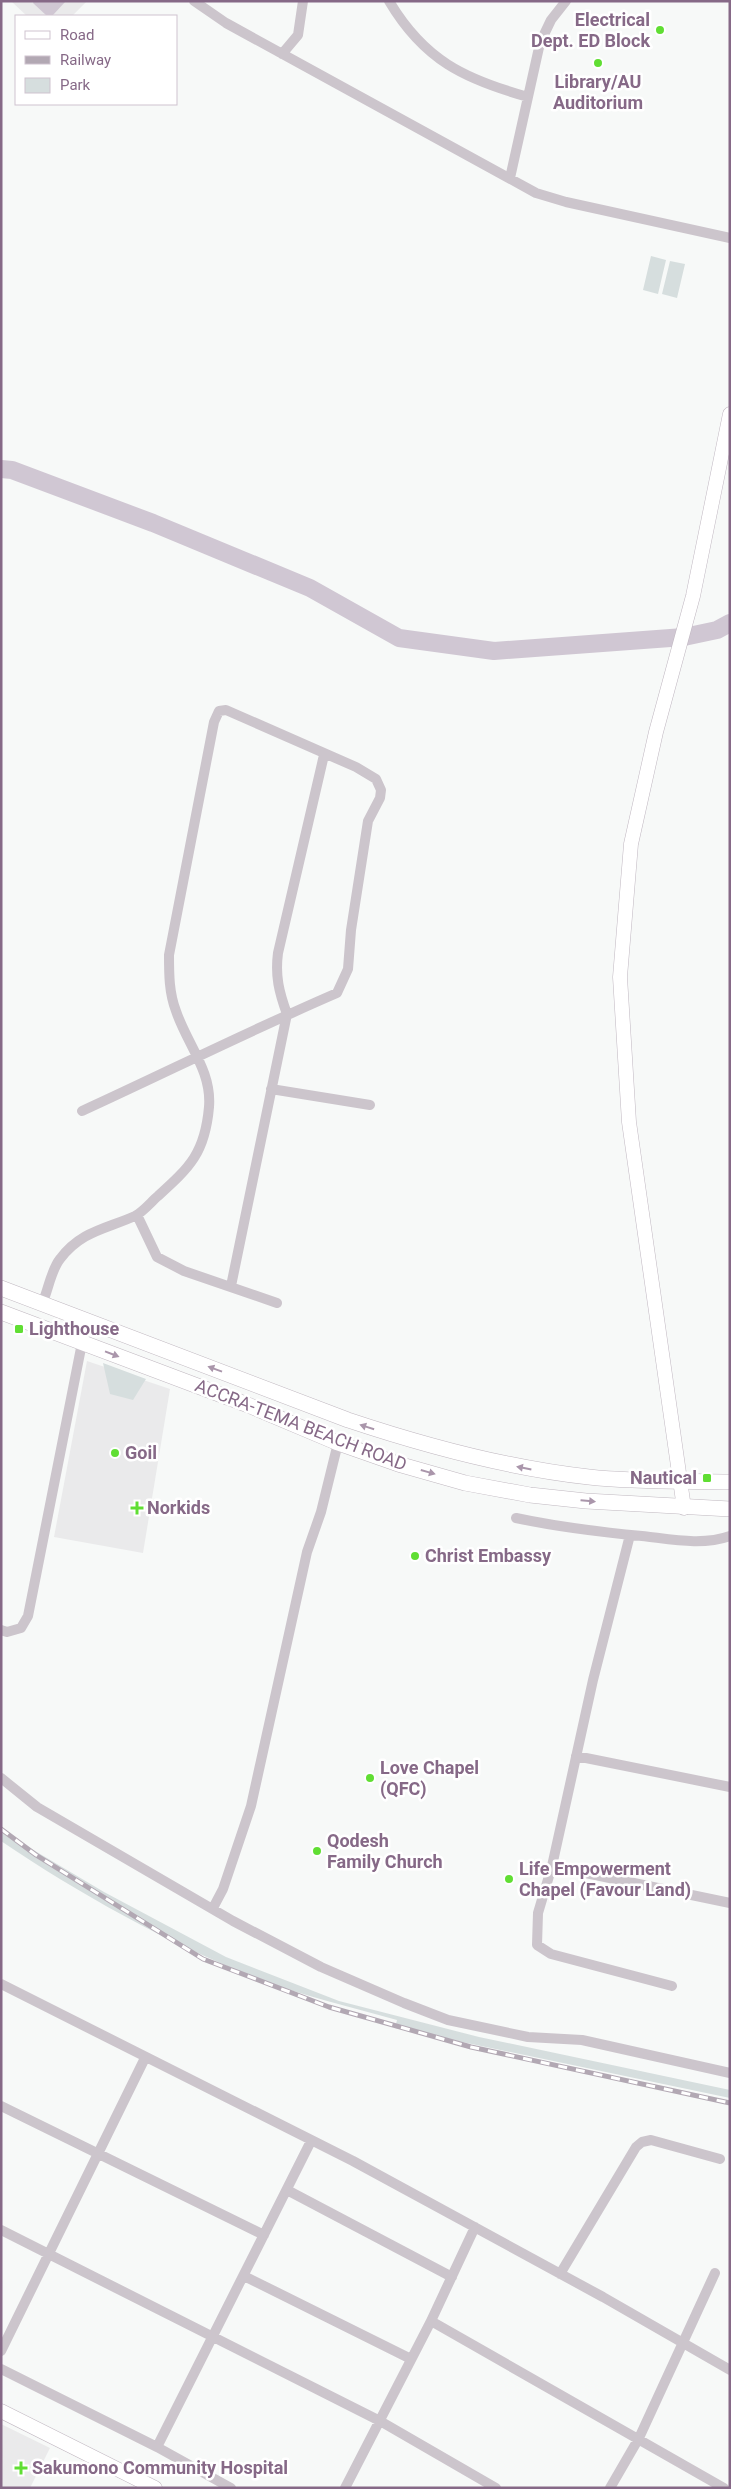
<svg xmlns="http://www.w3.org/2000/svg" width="731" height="2489" font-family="Roboto,sans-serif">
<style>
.built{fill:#eaeaeb}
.green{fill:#d6dede}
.water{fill:#d0c7d3}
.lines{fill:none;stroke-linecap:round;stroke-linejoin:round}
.river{stroke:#d0c7d3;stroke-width:18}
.secondary-casing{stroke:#c0b7c1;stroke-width:15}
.primary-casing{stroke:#c0b8c0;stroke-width:16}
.street{stroke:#ccc5cc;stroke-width:10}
.secondary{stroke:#fff;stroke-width:14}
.primary{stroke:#fff;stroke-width:15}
.rail-casing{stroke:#b2a8b3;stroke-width:5}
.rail{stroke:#fff;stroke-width:3;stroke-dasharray:9;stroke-linecap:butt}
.oneway{fill:#aa96ab}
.poi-dot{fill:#60de33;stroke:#fff;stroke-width:2}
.labels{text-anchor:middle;stroke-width:5;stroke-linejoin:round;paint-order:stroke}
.poi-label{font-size:18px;font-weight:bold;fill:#866987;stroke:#fff;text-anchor:start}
.street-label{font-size:18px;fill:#866987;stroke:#fff}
</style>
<rect width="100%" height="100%" fill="#f7f9f8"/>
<path class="built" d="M 11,1 L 87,1 L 72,16 L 27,16 Z
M 87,1361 L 170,1389 L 143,1553 L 54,1537 Z
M 1,2424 L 50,2448 L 30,2488 L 1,2488 Z"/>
<path class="green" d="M 651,256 L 666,260 L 658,294 L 643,290 Z
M 670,261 L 685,264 L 677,298 L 662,294 Z
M 103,1363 L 146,1379 L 133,1400 L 110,1394 Z
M 1,1828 L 20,1842 L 104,1892 L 226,1957 L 339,2001 L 479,2037 L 730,2090 L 730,2098 L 395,2028 L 397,2020 C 351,2007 303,1996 259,1979 C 171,1945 79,1894 1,1841 Z"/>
<path class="water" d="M 34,1 L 66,1 L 52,16 L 47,16 L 33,3 Z"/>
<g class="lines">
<path class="river" d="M 1,469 L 12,470 L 153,523 L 310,588 L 399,638 L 494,651 L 684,637 L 717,630 L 730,623"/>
<g class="secondary-casing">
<path id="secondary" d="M 684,1508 L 629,1122 L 620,977 L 631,844 L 656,732 L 693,596 L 730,414
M 1,2411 L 155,2488"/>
</g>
<g class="primary-casing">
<path id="primary" d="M 1,1288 L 348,1420 C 426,1446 506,1468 589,1477 C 635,1482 683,1481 730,1482
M 1,1312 L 248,1405 L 338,1443 L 398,1464 L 465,1483 L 530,1495 L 586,1501 L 730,1509"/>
</g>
<path class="street" d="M 194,1 L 226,23 L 536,193 L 566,202 L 730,238
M 389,1 C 424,60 464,79 528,97
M 282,54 L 298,35 L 303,1
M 510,178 L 540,43 L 551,20 L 566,1
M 271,1089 L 370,1105
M 137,1215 L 157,1257 L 184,1271 L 277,1303
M 231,1286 L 287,1014 C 279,992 275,976 278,953 L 324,755
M 42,1304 C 48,1291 51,1270 60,1259 C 81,1231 106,1229 135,1216 C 143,1212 151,1202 158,1196 C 190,1167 205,1153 209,1107 C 212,1071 187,1044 176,1011 C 169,993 169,974 169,955 L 214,722 L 219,711 L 226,710 L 356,767 L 376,779 L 381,790 L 380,798 L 368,821 L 351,930 L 348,969 L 337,993 C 251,1030 167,1072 82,1111
M 516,1518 C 557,1527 600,1532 642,1536 C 670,1539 702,1546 730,1536
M 630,1535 L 593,1680 L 552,1866 L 538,1913 L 537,1945 L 551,1954 L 672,1986
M 1,1630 L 7,1632 L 21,1628 L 28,1616 L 82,1343
M 576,1756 L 730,1787
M 1,1778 L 37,1807 L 233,1921 L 321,1967 L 404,2003 L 448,2020 L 528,2037 L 582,2040 L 730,2073
M 552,1866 L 730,1903
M 213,1908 L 223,1889 L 251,1806 L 307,1552 L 321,1512 L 338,1443
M 1,1984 L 353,2161 L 603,2297 L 730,2370
M 1,2106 L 264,2235
M 287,2190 L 452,2277
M 1,2230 L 380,2421 L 496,2488
M 560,2274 L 636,2147 L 642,2142 L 651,2140 L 720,2159
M 244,2276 L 411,2359
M 431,2321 L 724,2488
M 1,2351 L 145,2058
M 1,2369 L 157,2447 L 231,2488
M 157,2447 L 311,2141
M 345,2488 L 431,2321 L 475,2227
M 610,2488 L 639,2438 L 715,2273"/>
<use href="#secondary" class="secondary"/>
<use href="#primary" class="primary"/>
<g class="rail-casing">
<path id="rail" d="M 1,1829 L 36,1855 L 203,1959 L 329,2007 L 471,2047 L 730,2103"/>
</g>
<use href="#rail" class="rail"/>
</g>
<defs><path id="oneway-solid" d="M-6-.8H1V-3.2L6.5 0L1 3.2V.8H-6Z" transform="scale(1.25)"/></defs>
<g class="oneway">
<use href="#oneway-solid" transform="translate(112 1354) rotate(21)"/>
<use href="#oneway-solid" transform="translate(215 1369) rotate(-160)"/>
<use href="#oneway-solid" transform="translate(367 1427) rotate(-162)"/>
<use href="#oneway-solid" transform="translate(524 1468) rotate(-169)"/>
<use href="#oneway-solid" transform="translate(428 1472) rotate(16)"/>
<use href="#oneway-solid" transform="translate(588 1501) rotate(5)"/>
</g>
<g class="poi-dot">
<circle cx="660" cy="30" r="5"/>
<circle cx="598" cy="63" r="5"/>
<rect x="14" y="1324" width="10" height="10" rx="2.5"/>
<circle cx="115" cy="1453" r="5"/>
<rect x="702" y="1473" width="10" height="10" rx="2.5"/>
<path d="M134.5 1500.5h5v5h5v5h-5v5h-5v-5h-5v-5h5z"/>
<circle cx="415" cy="1556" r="5"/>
<circle cx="370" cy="1778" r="5"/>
<circle cx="317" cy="1851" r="5"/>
<circle cx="509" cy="1879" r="5"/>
<path d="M18.5 2460.5h5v5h5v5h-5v5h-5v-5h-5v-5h5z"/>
</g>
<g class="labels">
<g class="poi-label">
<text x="650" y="26" text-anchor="end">Electrical<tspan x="650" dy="21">Dept. ED Block</tspan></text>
<text x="598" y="88" text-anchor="middle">Library/AU<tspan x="598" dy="21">Auditorium</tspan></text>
<text x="29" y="1335">Lighthouse</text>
<text x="125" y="1459">Goil</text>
<text x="697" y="1484" text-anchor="end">Nautical</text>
<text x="147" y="1514">Norkids</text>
<text x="425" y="1562">Christ Embassy</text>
<text x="380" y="1774">Love Chapel<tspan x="380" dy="21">(QFC)</tspan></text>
<text x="327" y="1847">Qodesh<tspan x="327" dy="21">Family Church</tspan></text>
<text x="519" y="1875">Life Empowerment<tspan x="519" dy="21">Chapel (Favour Land)</tspan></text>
<text x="32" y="2474">Sakumono Community Hospital</text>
</g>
<g class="street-label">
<text transform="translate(301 1425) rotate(21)" y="6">ACCRA-TEMA BEACH ROAD</text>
</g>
</g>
<rect width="731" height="2489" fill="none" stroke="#866987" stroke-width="5"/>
<rect x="15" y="15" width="162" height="90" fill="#ffffff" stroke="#cfc3cf"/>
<rect x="25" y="31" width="25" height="8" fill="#ffffff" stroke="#cfc3cf"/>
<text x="60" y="40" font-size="15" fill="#866987">Road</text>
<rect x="25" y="56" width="25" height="8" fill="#b2a8b3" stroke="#cfc3cf"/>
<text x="60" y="65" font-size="15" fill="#866987">Railway</text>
<rect x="25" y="78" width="25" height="15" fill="#d6dede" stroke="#cfc3cf"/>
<text x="60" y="90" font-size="15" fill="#866987">Park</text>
</svg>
